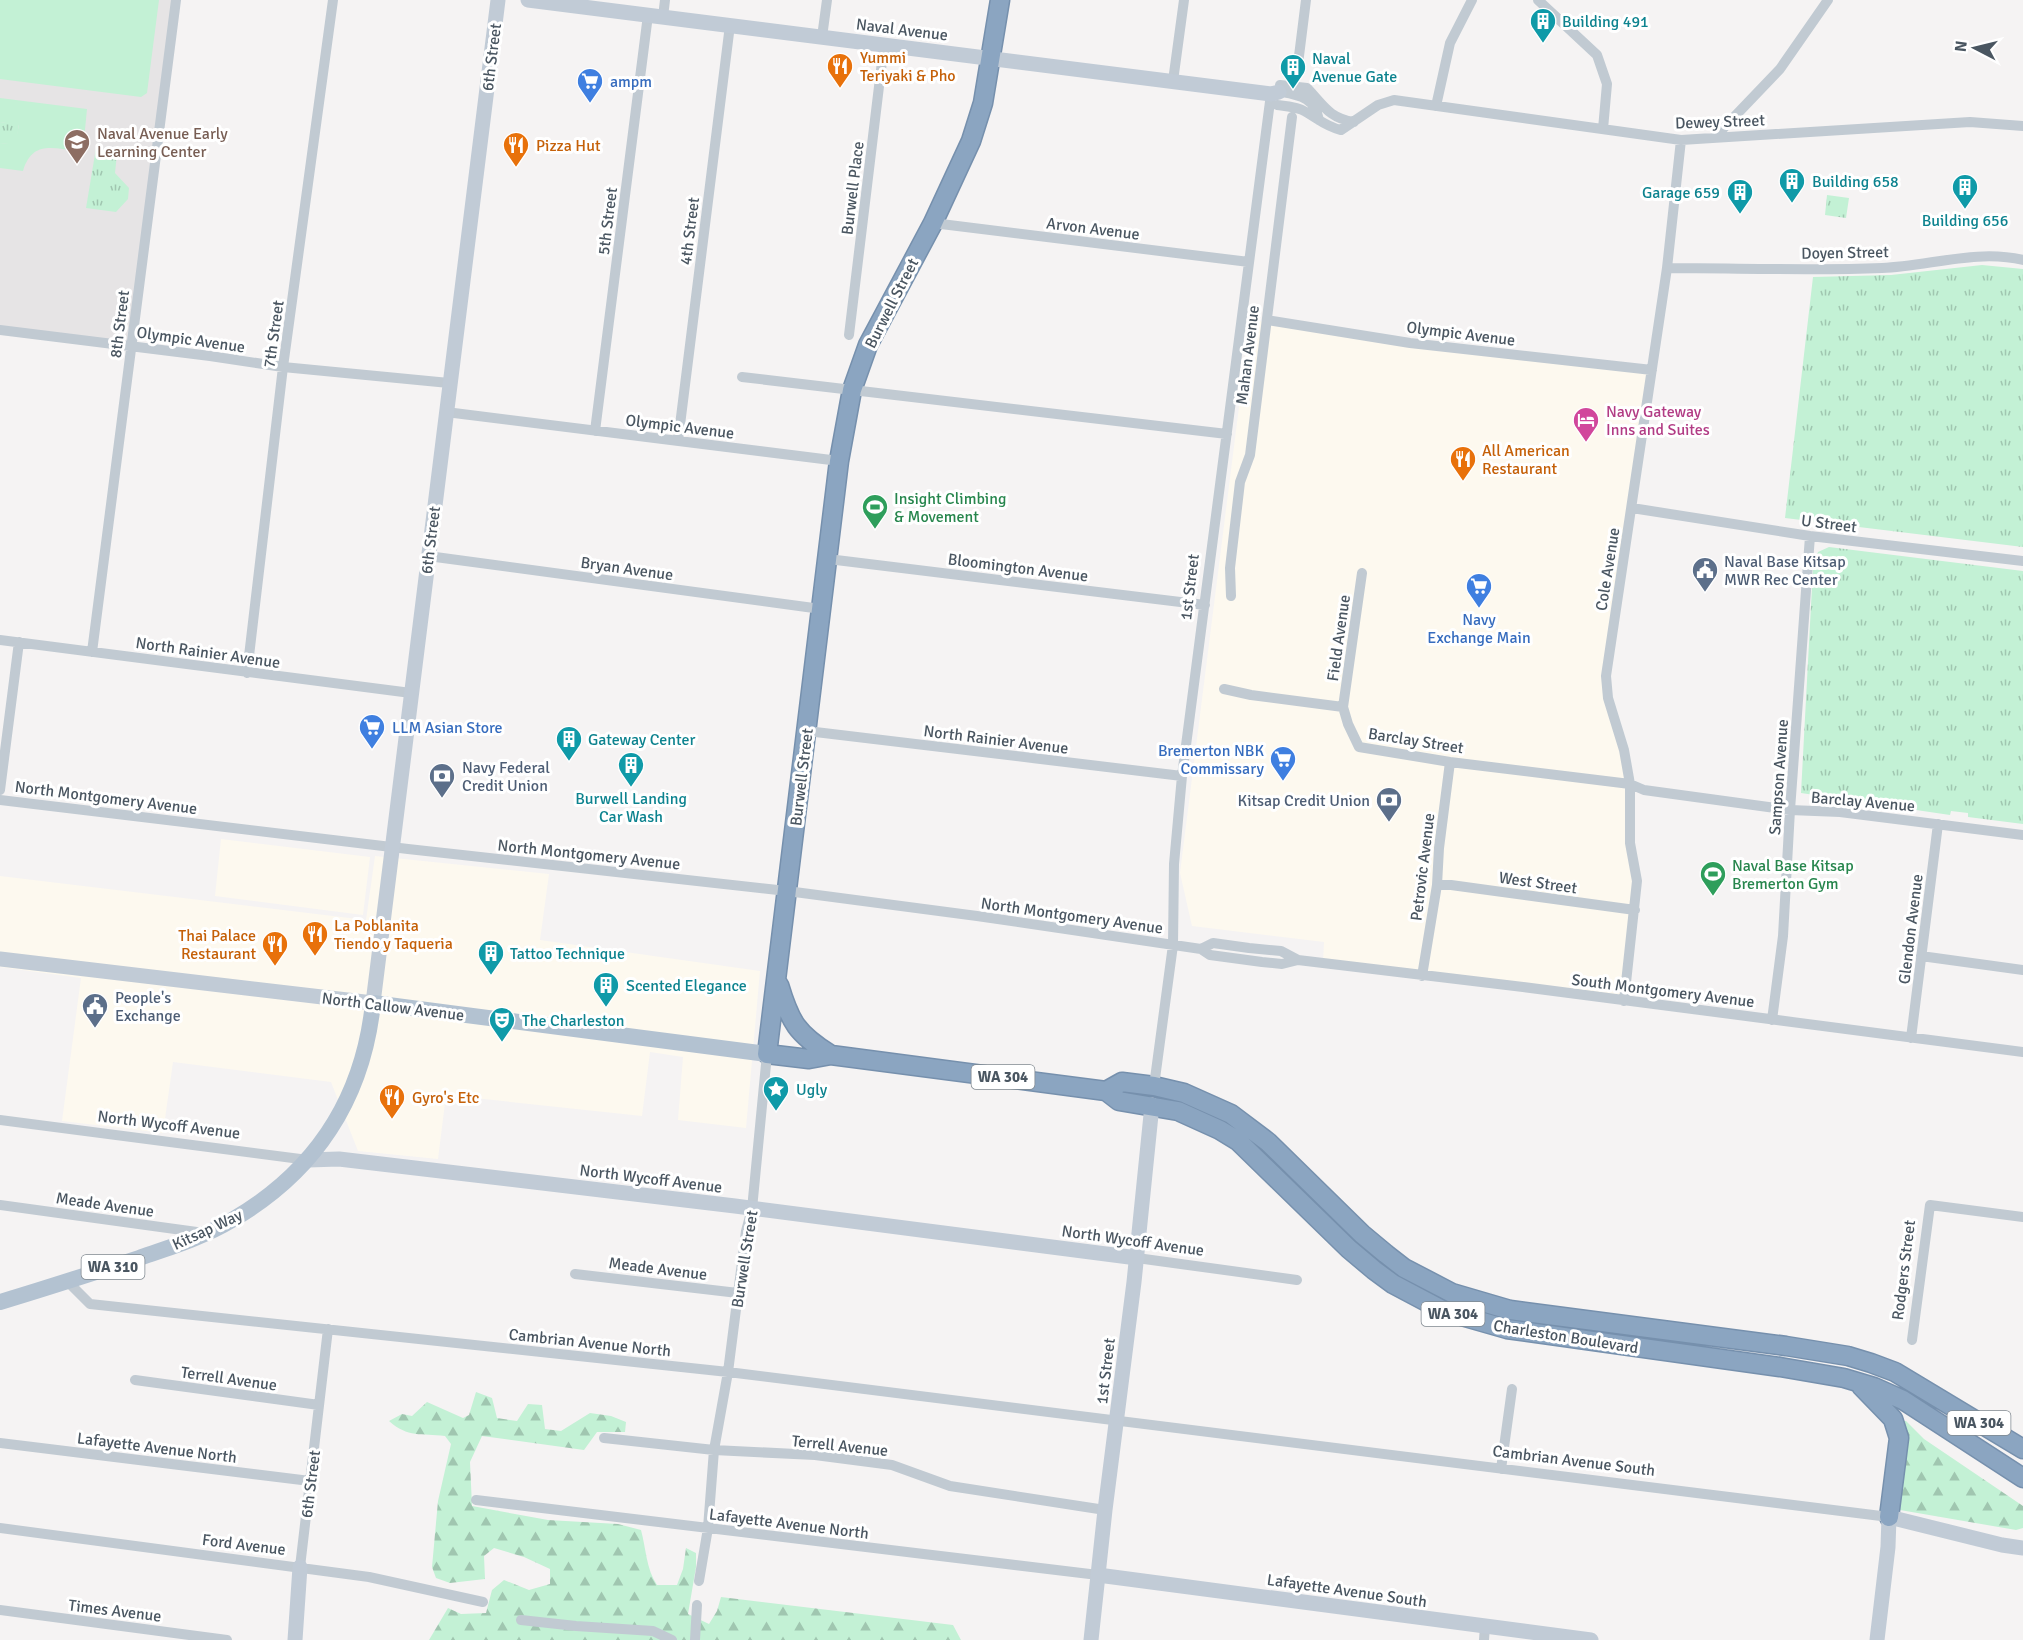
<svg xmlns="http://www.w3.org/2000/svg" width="2023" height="1640" font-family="Signika,sans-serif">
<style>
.commercial{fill:#fdf9ef}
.education{fill:#e6e4e5}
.green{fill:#c3f1d5}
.forest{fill:url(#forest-firs)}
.park{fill:url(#park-tufts)}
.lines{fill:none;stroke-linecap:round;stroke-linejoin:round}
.highway-casing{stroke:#7690ad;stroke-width:21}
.street{stroke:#c1cad2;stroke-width:10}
.secondary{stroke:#c1cbd6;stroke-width:15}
.primary{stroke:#b3c2d1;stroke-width:16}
.highway{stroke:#8ba5c1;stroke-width:18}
.labels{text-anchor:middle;stroke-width:6;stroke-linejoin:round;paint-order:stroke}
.shield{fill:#fff;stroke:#808990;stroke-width:1.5}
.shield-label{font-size:15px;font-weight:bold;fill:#4a5661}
.culture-label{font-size:16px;fill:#0d838f;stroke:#fff;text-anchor:start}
.street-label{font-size:16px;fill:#4a5661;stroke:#fff}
.food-label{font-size:16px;fill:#c56008;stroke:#fff;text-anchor:start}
.shop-label{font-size:16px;fill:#366cbe;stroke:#fff;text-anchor:start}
.education-label{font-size:16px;fill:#785e54;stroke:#fff;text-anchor:start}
.hotel-label{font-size:16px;fill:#b23c85;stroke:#fff;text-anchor:start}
.leisure-label{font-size:16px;fill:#27864d;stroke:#fff;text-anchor:start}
.service-label{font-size:16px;fill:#4e5e75;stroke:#fff;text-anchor:start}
</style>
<defs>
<pattern id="forest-firs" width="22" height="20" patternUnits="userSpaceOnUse" patternTransform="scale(1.5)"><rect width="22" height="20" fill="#c3f1d5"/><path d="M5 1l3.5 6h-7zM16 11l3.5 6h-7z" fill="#a0c6b0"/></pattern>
<pattern id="park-tufts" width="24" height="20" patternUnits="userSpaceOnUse" patternTransform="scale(1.5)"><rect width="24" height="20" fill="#c3f1d5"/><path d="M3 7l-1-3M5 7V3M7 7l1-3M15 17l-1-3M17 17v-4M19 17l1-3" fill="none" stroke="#a0c6b0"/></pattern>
</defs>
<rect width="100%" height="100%" fill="#f5f3f3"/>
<path class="commercial" d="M 1250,320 L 1652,370 L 1606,676 L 1623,752 L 1637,881 L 1624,1001 L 1323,963 L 1324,942 L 1192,926 L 1180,873 Z
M 221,839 L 370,857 L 363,915 L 215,896 Z
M 375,856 L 549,874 L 540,940 L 760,971 L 746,1128 L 678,1120 L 683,1057 L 650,1052 L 642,1116 L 446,1095 L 438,1159 L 358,1151 L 331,1082 L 173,1062 L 163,1133 L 62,1121 L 81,978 L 0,967 L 0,876 L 366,920 Z"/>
<path class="education" d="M 0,0 L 176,0 L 132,346 L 0,330 Z"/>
<path class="green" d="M 0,0 L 159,0 L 147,93 L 141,97 L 0,79 Z
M 0,98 L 87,109 L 84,140 L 80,141 L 76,151 C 52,148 32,141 23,171 L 0,168 L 0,143 L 15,144 L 19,125 L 0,122 Z"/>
<path class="forest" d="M 476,1392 L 492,1398 L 497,1418 L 517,1421 L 528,1404 L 542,1405 L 545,1429 L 561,1431 L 590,1413 L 611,1416 L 626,1422 L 625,1432 L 597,1432 L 584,1450 L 482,1436 L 470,1462 L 472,1506 L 548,1520 L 618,1524 L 641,1530 C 646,1548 646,1569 657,1585 L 677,1585 L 683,1569 L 686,1548 L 696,1553 L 696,1567 L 688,1614 L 709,1624 L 717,1611 L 721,1597 L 953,1625 L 961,1640 L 429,1640 L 448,1608 L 461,1614 L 486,1613 L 492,1590 L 504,1580 L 529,1590 L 550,1584 L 550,1569 L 524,1557 L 494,1548 L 484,1556 L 485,1579 L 450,1583 L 436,1578 L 432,1567 L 438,1501 L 451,1444 L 445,1436 C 421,1433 408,1438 389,1421 L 402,1414 L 412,1416 L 427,1402 L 463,1418 L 469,1415 Z
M 1902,1421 L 1906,1421 L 1924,1439 L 2023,1506 L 2023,1528 L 2016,1530 L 1900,1510 L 1898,1504 Z"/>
<path class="park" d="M 0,122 L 19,124 L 16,145 L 0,143 Z
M 96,148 L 117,154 L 115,173 L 129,188 L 128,199 L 116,212 L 86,208 Z
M 1827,195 L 1849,198 L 1846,218 L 1825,215 Z
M 1982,265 L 2023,269 L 2023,547 L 1785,518 L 1813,277 L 1891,275 Z
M 1829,547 L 2023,571 L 2023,824 L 1968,817 L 1968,813 L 1951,811 L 1950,815 L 1801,793 L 1813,568 L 1818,552 Z"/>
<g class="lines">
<g class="highway-casing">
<path id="highway" d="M 1000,0 L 983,103 L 971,141 L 933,223 L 868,345 L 852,390 L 839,461 L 767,1054 L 809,1059 L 831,1055 L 1106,1091 L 1119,1101 L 1178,1111 L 1220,1130 L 1238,1141 L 1349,1249 L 1374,1270 L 1393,1284 L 1444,1311 L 1507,1329 L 1780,1367 L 1844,1378 L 1874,1387 L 1903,1400 L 2023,1478
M 779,985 C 790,1022 797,1034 831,1055
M 1106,1091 L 1122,1082 L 1154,1086 L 1184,1093 L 1231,1114 L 1268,1142 L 1362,1234 L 1386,1254 L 1404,1268 L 1452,1293 L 1510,1310 L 1786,1346 L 1848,1356 L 1871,1363 L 1895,1372 L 2023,1449
M 1861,1386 L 1893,1419 L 1899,1438 L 1889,1517"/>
</g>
<path class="street" d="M 1538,0 L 1597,55 L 1607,84 L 1603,129
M 663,17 L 665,0
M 822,37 L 827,0
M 1298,64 L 1306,0
M 1173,81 L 1184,0
M 1280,85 L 1307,88 C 1324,106 1329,118 1354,122
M 1282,92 C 1301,95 1315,99 1319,120
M 1277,105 C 1286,106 1299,107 1306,112 C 1318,119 1327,127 1341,130 L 1378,105 L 1394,100 L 1681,140 L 1970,122 L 2023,126
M 1436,106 L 1450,43 L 1472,0
M 1714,138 L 1780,69 L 1828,0
M 933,223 L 1249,262
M 1667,268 C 1738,268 1810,271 1882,268 C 1929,266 1977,249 2023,260
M 1267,320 L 1410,343 L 1652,370
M 0,330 L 210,356 L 283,367 L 449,383
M 849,335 L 884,45
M 742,377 L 1227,434
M 446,412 L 839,461
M 595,431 L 648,15
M 678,441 L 730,25
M 1632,508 L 1810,536 L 2023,561
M 428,556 L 821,609
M 828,559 L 1205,605
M 1231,596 L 1230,568 L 1240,482 L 1250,455 L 1292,117
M 0,640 L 411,693
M 92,652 L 176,0
M 247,673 L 283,367 L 333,0
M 1224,689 L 1251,695 L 1343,707 L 1348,724 L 1359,747 L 1450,762 L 1630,784 L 1644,790 L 1790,810 L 1840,812 L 2023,835
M 1343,707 L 1362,573
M 807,731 L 1182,776
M 0,790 L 19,642
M 0,800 L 408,849 L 787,891 L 977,916 L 1201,949 L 1210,955 L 1262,962 L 1282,964 L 1298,960 L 1523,987 L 2023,1052
M 1437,885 L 1451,885 L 1635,910
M 1201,949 L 1213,943 L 1249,948 L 1281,951 L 1298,960
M 1921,956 L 2023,970
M 1422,976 L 1437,885 L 1439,848 L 1450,762
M 1624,1001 L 1637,881 L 1630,843 L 1630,784 L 1624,750 L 1608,698 L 1606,676 L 1667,268 L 1681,140
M 1772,1020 L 1783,936 L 1790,810 L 1810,536
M 1911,1038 L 1938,824
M 1154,1086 L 1173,945 L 1174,864 L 1182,776 L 1271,94
M 0,1120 L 308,1160
M 0,1205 L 204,1233
M 1137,1258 L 1297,1280
M 575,1274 L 738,1293
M 68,1282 L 90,1304 L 728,1372 L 1889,1517
M 1912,1340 L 1930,1205 L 2023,1217
M 135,1380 L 319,1405
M 604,1438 L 714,1450 L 815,1455 L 892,1465 L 950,1486 L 1105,1510
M 0,1443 L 310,1481
M 1501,1469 L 1512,1389
M 476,1500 L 1098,1575
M 0,1528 L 369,1577 L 483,1602
M 300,1567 L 328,1329
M 699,1581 L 708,1528 L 714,1450 L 728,1372 L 746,1231 L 752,1209 L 767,1054
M 0,1610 L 227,1640
M 521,1620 L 576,1626 L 653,1631 L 672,1640
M 695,1640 L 697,1605
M 1484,1640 L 1485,1626"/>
<path class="secondary" d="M 528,0 L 1271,94 L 1279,92
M 0,959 L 373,1003 L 498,0
M 308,1160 L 339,1159 L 735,1206 L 1137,1258
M 1098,1575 L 1591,1640
M 295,1640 L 300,1567
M 1091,1640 L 1105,1510 L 1134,1282 L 1152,1105
M 1877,1640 L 1888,1547 L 1889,1517 L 2002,1545 L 2023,1548"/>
<path class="primary" d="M 0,1302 C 47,1288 93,1273 139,1258 C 171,1247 204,1237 232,1220 C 315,1172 363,1099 373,1003 L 767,1054"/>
<use href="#highway" class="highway"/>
</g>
<defs>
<g id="building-pin" transform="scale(1.35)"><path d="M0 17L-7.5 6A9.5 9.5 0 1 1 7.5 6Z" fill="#0f9aa8" stroke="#fff"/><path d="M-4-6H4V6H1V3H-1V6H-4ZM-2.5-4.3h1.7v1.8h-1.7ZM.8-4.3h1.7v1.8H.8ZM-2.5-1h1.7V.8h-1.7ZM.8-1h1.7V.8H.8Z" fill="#fff"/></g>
<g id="restaurant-pin" transform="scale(1.35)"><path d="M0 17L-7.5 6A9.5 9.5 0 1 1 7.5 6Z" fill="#e8710a" stroke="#fff"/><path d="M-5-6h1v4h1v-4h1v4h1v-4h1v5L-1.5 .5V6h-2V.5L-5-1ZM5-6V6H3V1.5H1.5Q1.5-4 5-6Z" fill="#fff"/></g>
<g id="supermarket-pin" transform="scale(1.35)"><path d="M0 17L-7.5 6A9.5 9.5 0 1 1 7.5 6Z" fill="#3f7fe0" stroke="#fff"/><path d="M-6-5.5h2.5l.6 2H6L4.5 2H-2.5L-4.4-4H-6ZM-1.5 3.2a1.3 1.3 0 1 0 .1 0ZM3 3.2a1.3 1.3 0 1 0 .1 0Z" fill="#fff"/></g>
<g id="school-pin" transform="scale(1.35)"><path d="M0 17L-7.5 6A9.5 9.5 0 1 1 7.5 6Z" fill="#8d6e63" stroke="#fff"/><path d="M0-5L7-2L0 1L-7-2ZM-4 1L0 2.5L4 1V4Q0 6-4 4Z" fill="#fff"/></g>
<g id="hotel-pin" transform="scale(1.35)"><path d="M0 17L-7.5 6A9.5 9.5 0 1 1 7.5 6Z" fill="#d1479c" stroke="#fff"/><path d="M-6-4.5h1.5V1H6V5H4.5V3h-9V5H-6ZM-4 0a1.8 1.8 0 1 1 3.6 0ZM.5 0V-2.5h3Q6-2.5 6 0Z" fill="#fff"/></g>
<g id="stadium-pin" transform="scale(1.35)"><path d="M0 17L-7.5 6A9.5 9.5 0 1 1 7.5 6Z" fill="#2e9e5b" stroke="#fff"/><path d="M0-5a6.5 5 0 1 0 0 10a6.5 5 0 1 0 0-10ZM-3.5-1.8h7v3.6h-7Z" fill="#fff"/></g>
<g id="civic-pin" transform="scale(1.35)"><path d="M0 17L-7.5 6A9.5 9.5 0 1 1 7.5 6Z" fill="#5c6f8a" stroke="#fff"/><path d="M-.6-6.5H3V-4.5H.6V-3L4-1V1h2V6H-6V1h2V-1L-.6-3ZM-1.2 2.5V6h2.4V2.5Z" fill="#fff"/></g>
<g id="bank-pin" transform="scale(1.35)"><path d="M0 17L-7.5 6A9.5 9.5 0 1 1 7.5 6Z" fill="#5c6f8a" stroke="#fff"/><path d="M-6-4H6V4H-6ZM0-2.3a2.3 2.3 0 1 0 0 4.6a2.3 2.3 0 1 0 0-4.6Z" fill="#fff"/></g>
<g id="theatre-pin" transform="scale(1.35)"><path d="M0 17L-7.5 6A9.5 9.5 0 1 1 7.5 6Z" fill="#0f9aa8" stroke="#fff"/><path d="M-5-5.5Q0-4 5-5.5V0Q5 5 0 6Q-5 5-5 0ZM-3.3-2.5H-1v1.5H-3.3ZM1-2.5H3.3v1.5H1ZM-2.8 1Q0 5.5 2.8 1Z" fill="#fff"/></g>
<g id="sight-pin" transform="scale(1.35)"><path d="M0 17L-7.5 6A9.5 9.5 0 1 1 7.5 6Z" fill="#0f9aa8" stroke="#fff"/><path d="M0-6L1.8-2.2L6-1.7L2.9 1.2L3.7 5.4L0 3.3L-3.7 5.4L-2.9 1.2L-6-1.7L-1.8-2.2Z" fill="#fff"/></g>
</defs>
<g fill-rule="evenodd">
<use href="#building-pin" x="1543" y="21"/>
<use href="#restaurant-pin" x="840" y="66"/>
<use href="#building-pin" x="1293" y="67"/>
<use href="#supermarket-pin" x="590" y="81"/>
<use href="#school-pin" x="77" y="142"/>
<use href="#restaurant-pin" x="516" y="145"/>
<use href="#building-pin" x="1792" y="181"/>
<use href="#building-pin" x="1965" y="187"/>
<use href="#building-pin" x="1740" y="192"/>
<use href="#hotel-pin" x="1586" y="420"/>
<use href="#restaurant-pin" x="1463" y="459"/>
<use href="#stadium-pin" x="875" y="507"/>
<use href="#civic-pin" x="1705" y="570"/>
<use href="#supermarket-pin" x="1479" y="586"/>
<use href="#supermarket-pin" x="372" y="727"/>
<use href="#building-pin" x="569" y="739"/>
<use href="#supermarket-pin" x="1283" y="759"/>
<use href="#building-pin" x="631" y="765"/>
<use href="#bank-pin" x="442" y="776"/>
<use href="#bank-pin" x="1389" y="800"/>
<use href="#stadium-pin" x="1713" y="874"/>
<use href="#restaurant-pin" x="315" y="934"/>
<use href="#restaurant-pin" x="275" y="944"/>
<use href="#building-pin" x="491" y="953"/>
<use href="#building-pin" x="606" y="985"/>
<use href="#civic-pin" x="95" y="1006"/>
<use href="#theatre-pin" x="502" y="1020"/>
<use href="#sight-pin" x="776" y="1089"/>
<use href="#restaurant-pin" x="392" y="1097"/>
</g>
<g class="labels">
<g class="shield">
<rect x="971.5" y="1065" width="63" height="24" rx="4.5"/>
<rect x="81.5" y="1255" width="63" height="24" rx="4.5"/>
<rect x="1421.5" y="1302" width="63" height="24" rx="4.5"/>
<rect x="1947.5" y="1411" width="63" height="24" rx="4.5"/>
</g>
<g class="shield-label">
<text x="1003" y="1082">WA 304</text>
<text x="113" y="1272">WA 310</text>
<text x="1453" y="1319">WA 304</text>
<text x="1979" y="1428">WA 304</text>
</g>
<g class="culture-label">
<text x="1562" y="27">Building 491</text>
<text x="1312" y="64">Naval<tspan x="1312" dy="18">Avenue Gate</tspan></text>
<text x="1812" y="187">Building 658</text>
<text x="1720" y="198" text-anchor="end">Garage 659</text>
<text x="1965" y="226" text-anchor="middle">Building 656</text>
<text x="588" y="745">Gateway Center</text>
<text x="631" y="804" text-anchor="middle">Burwell Landing<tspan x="631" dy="18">Car Wash</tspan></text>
<text x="510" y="959">Tattoo Technique</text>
<text x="626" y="991">Scented Elegance</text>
<text x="522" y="1026">The Charleston</text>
<text x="796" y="1095">Ugly</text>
</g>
<g class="street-label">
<text transform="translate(902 29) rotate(7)" y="6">Naval Avenue</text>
<text transform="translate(491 57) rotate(-83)" y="6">6th Street</text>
<text transform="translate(1720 121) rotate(-2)" y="6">Dewey Street</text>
<text transform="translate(852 188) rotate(-83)" y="6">Burwell Place</text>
<text transform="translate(607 221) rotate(-83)" y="6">5th Street</text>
<text transform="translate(1093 228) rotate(7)" y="6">Arvon Avenue</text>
<text transform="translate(689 231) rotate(-83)" y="6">4th Street</text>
<text transform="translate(1845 252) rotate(-1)" y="6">Doyen Street</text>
<text transform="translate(891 303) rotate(-63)" y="6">Burwell Street</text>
<text transform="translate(119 324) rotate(-83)" y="6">8th Street</text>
<text transform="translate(1461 333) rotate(7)" y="6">Olympic Avenue</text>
<text transform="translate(273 334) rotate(-82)" y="6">7th Street</text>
<text transform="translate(191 339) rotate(8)" y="6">Olympic Avenue</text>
<text transform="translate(1247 355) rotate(-83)" y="6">Mahan Avenue</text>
<text transform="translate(680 426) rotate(7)" y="6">Olympic Avenue</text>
<text transform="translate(1829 523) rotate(7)" y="6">U Street</text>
<text transform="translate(430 540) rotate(-83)" y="6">6th Street</text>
<text transform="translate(1018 567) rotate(7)" y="6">Bloomington Avenue</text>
<text transform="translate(627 568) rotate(8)" y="6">Bryan Avenue</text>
<text transform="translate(1607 569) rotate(-81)" y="6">Cole Avenue</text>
<text transform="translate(1189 587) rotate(-83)" y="6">1st Street</text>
<text transform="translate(1338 638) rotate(-82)" y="6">Field Avenue</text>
<text transform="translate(208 652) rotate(8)" y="6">North Rainier Avenue</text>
<text transform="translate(996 739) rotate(7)" y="6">North Rainier Avenue</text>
<text transform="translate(1416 740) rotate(9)" y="6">Barclay Street</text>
<text transform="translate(801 777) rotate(-83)" y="6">Burwell Street</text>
<text transform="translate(1778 777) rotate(-86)" y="6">Sampson Avenue</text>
<text transform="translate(106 797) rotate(7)" y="6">North Montgomery Avenue</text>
<text transform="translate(1863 801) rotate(5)" y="6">Barclay Avenue</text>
<text transform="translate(589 854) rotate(6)" y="6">North Montgomery Avenue</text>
<text transform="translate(1422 867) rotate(-83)" y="6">Petrovic Avenue</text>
<text transform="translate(1538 882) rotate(8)" y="6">West Street</text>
<text transform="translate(1072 915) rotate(8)" y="6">North Montgomery Avenue</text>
<text transform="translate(1910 929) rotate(-83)" y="6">Glendon Avenue</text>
<text transform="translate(1663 990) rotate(7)" y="6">South Montgomery Avenue</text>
<text transform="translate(393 1006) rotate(7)" y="6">North Callow Avenue</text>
<text transform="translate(169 1124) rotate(7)" y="6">North Wycoff Avenue</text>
<text transform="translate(651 1178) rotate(7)" y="6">North Wycoff Avenue</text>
<text transform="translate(105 1204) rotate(8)" y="6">Meade Avenue</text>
<text transform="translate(207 1229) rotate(-25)" y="6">Kitsap Way</text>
<text transform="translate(1133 1240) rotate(8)" y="6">North Wycoff Avenue</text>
<text transform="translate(744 1259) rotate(-81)" y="6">Burwell Street</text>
<text transform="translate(658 1268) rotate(7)" y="6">Meade Avenue</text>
<text transform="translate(1903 1270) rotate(-83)" y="6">Rodgers Street</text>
<text transform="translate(1566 1336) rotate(9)" y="6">Charleston Boulevard</text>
<text transform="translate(590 1342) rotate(6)" y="6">Cambrian Avenue North</text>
<text transform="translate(1105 1371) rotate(-83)" y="6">1st Street</text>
<text transform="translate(229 1378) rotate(8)" y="6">Terrell Avenue</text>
<text transform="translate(840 1445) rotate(6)" y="6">Terrell Avenue</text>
<text transform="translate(157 1447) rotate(7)" y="6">Lafayette Avenue North</text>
<text transform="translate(1574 1460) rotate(7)" y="6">Cambrian Avenue South</text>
<text transform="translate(310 1484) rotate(-83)" y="6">6th Street</text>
<text transform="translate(789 1523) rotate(7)" y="6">Lafayette Avenue North</text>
<text transform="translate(244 1544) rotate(7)" y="6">Ford Avenue</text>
<text transform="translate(1347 1590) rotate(8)" y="6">Lafayette Avenue South</text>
<text transform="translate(115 1610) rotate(7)" y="6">Times Avenue</text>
</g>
<g class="food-label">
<text x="860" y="63">Yummi<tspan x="860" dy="18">Teriyaki &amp; Pho</tspan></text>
<text x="536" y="151">Pizza Hut</text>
<text x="1482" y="456">All American<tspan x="1482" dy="18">Restaurant</tspan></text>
<text x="334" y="931">La Poblanita<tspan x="334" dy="18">Tiendo y Taqueria</tspan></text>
<text x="256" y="941" text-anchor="end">Thai Palace<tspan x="256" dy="18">Restaurant</tspan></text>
<text x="412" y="1103">Gyro's Etc</text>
</g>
<g class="shop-label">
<text x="610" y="87">ampm</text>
<text x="1479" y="625" text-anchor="middle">Navy<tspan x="1479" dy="18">Exchange Main</tspan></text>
<text x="392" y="733">LLM Asian Store</text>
<text x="1264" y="756" text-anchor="end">Bremerton NBK<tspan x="1264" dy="18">Commissary</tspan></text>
</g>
<g class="education-label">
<text x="97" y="139">Naval Avenue Early<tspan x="97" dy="18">Learning Center</tspan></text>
</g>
<g class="hotel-label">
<text x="1606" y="417">Navy Gateway<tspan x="1606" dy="18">Inns and Suites</tspan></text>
</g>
<g class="leisure-label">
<text x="894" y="504">Insight Climbing<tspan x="894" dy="18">&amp; Movement</tspan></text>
<text x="1732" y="871">Naval Base Kitsap<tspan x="1732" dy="18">Bremerton Gym</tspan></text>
</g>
<g class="service-label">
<text x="1724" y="567">Naval Base Kitsap<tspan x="1724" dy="18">MWR Rec Center</tspan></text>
<text x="462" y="773">Navy Federal<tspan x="462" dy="18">Credit Union</tspan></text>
<text x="1370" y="806" text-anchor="end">Kitsap Credit Union</text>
<text x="115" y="1003">People's<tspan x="115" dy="18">Exchange</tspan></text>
</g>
</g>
<g transform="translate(1975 48) rotate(277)" stroke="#ffffff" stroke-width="4.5" paint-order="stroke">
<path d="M0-4.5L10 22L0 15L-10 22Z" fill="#4a5661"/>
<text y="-9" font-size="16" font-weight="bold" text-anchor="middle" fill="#4a5661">N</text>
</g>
</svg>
